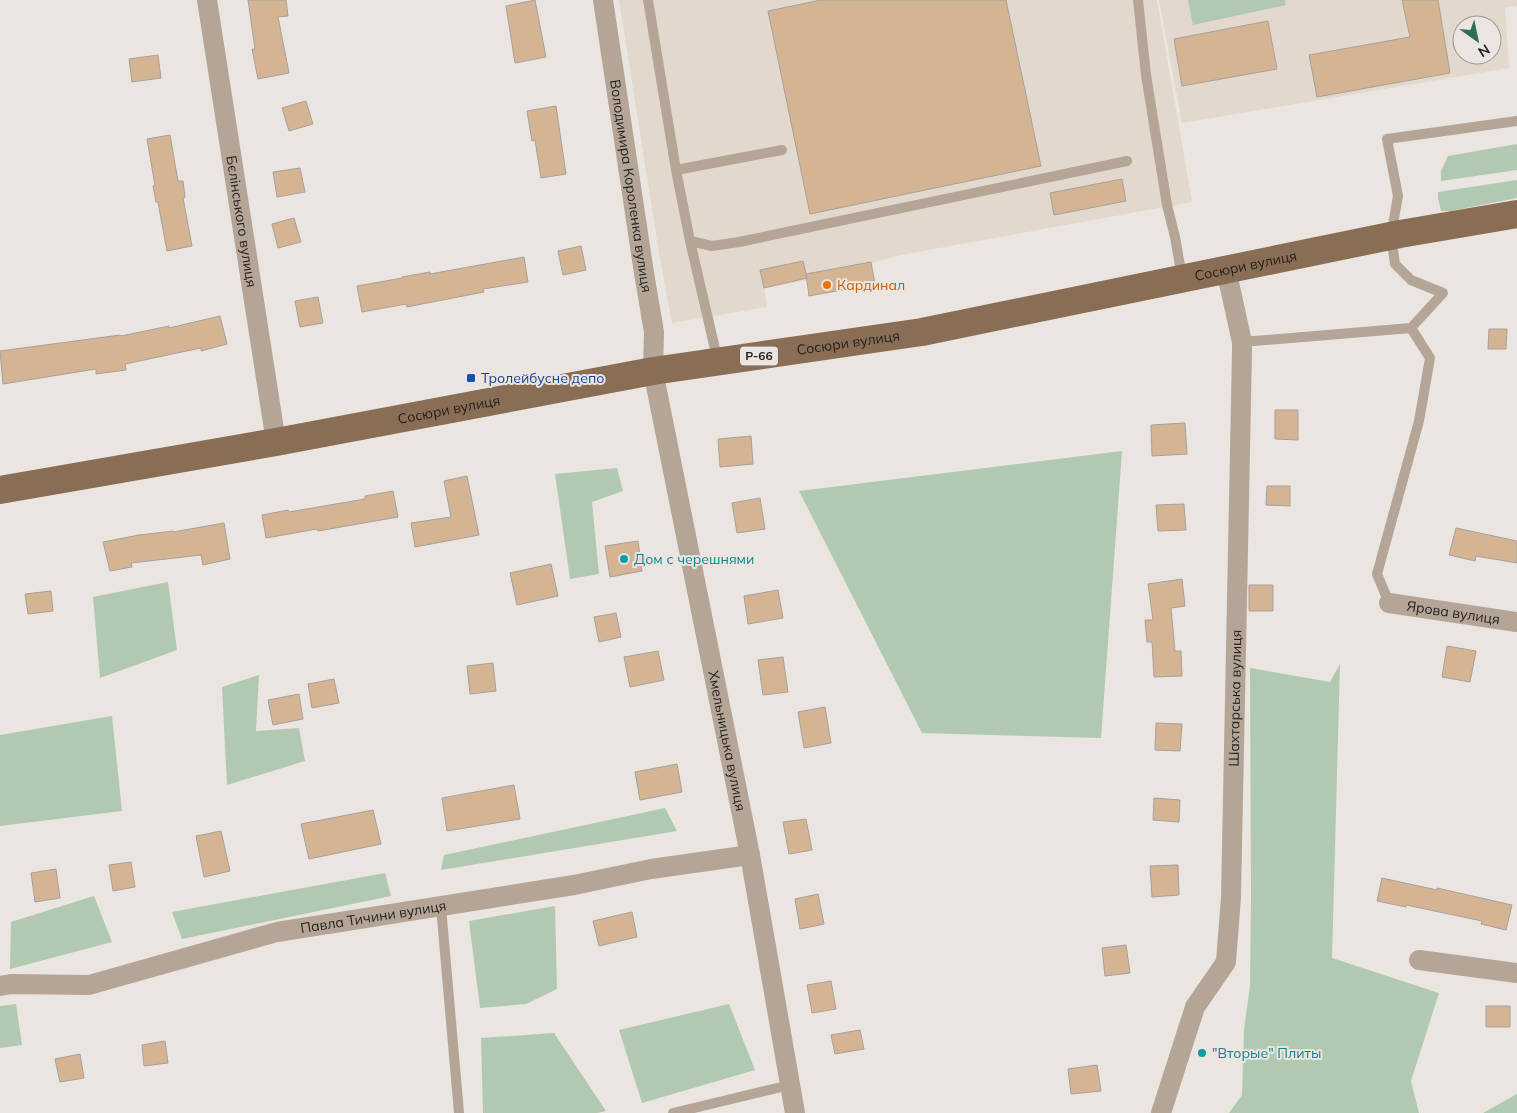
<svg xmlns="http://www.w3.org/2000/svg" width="1517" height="1113" font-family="Mulish,sans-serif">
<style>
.built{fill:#e2d8cc;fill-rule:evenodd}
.green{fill:#b1c9b0}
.building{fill:#d5b493;stroke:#a6a19c}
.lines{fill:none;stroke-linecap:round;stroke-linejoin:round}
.lane{stroke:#b4a597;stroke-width:10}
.street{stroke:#b4a597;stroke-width:20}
.primary{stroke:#896e55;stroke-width:28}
.food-dot{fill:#e8710a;stroke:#eae5e0;stroke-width:2}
.transit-dot{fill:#1a4fb4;stroke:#eae5e0;stroke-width:2}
.culture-dot{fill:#0f9aa8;stroke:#eae5e0;stroke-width:2}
.labels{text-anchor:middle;stroke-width:4;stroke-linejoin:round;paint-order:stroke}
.shield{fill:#eae5e0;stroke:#5f5c59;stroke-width:1}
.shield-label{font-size:12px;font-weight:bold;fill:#23211f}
.street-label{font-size:14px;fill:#23211f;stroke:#eae5e0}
.food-label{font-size:14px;fill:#c56008;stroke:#eae5e0;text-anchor:start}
.transit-label{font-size:14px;fill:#164399;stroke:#eae5e0;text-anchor:start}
.culture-label{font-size:14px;fill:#0d838f;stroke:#eae5e0;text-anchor:start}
</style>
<rect width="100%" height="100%" fill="#eae5e0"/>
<path class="built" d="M 619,0 L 1157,0 L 1192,202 L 901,255 L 804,281 L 764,288 L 767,307 L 672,323 L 659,253 Z
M 1159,0 L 1517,0 L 1517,6 L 1505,8 L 1509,68 L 1182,123 ZM 1462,25 L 1492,25 L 1492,55 L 1462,55 Z"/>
<path class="green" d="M 1188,0 L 1285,0 L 1286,5 L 1193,25 Z
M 1517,144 L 1517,170 L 1441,181 L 1441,171 L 1448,156 Z
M 1517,180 L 1517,198 L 1451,211 L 1441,211 L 1438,198 L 1438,192 Z
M 1122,451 L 1101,738 L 922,733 L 799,491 Z
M 617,468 L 623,491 L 592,502 L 599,574 L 570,579 L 555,474 Z
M 168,582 L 177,650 L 100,678 L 93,597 Z
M 1340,664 L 1332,958 L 1439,993 L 1411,1081 L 1419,1113 L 1229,1113 L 1242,1095 L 1244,1029 L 1250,986 L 1251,899 L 1250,668 L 1330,682 Z
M 259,675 L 256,731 L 299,728 L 305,761 L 227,785 L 222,687 Z
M 112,716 L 122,811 L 0,826 L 0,735 Z
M 665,808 L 677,831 L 441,870 L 444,855 Z
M 385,873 L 391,896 L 182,939 L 172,912 Z
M 94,896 L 112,942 L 10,969 L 11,922 Z
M 555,906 L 557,989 L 526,1004 L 480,1008 L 469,921 Z
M 16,1004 L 22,1045 L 0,1048 L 0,1006 Z
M 729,1004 L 755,1070 L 642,1103 L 619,1030 Z
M 554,1033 L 606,1111 L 597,1113 L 483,1113 L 481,1038 Z
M 1517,1094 L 1517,1113 L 1483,1113 Z"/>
<path class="building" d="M 248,0 L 286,0 L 288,16 L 278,17 L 289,73 L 258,79 L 252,49 L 255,49 Z
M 535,0 L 546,57 L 515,63 L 506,6 Z
M 821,0 L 1006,0 L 1041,166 L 810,214 L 768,11 Z
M 1402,0 L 1438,0 L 1450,73 L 1317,97 L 1309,55 L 1410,37 Z
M 1268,21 L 1277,69 L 1182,86 L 1174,39 Z
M 158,55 L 161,78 L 132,82 L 129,59 Z
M 306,101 L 313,124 L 289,131 L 282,108 Z
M 556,106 L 566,174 L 541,178 L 535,140 L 532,141 L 527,111 Z
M 170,135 L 178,181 L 183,181 L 185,197 L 183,198 L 192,246 L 167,251 L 158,202 L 156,202 L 153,186 L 155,185 L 147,139 Z
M 300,168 L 305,192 L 277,197 L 273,172 Z
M 1122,179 L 1126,201 L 1054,215 L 1050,193 Z
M 294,218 L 301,242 L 278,248 L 272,224 Z
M 581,246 L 586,270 L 563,275 L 558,251 Z
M 524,257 L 528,282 L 483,289 L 484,292 L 427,303 L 407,307 L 406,304 L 362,312 L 357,286 L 402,278 L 402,277 L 430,272 L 430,274 Z
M 803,261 L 807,278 L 764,288 L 760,270 Z
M 871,262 L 875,284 L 809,296 L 806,274 Z
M 318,297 L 323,323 L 300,327 L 295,301 Z
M 220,316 L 227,344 L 201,351 L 201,348 L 125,364 L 126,370 L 96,374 L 96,369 L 3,384 L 0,351 L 120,335 L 121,336 L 169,326 L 169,328 Z
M 1489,329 L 1507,329 L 1506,349 L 1488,349 Z
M 1275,410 L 1298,410 L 1298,440 L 1275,439 Z
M 1185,423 L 1187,454 L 1152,456 L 1151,425 Z
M 751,436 L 753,464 L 720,467 L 718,439 Z
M 467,476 L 479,535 L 415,547 L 411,523 L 451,517 L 444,481 Z
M 1267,486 L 1290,486 L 1290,506 L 1266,505 Z
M 393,491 L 398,517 L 318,531 L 317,529 L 266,538 L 262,515 L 288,510 L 289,512 L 365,499 L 365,496 Z
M 760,498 L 765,529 L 737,533 L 732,503 Z
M 1184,504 L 1186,530 L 1158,531 L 1156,505 Z
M 224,523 L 230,559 L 203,565 L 201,555 L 131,563 L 132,567 L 110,571 L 103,542 L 139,535 L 173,531 L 173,532 Z
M 1456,528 L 1517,541 L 1517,563 L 1476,556 L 1475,561 L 1449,555 Z
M 638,541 L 642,571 L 610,577 L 605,546 Z
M 551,564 L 558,596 L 517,605 L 510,573 Z
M 1182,579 L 1185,606 L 1171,608 L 1175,651 L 1181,651 L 1182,676 L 1154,677 L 1152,642 L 1147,642 L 1145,620 L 1153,620 L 1148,584 Z
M 1249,585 L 1273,585 L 1273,611 L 1249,611 Z
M 778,590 L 783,618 L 748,624 L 744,596 Z
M 51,591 L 53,611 L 28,614 L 25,594 Z
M 616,613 L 621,637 L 599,642 L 594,617 Z
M 1447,646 L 1476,651 L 1470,682 L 1442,677 Z
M 658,651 L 664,680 L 630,687 L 624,657 Z
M 783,657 L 788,692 L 763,695 L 758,660 Z
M 493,663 L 496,691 L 470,694 L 467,666 Z
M 334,679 L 339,703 L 312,708 L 308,684 Z
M 299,694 L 303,719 L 273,725 L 268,700 Z
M 825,707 L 831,743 L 804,748 L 798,712 Z
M 1156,723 L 1182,724 L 1180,751 L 1155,750 Z
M 677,764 L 682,792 L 640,800 L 635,772 Z
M 514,785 L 520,819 L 447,831 L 442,798 Z
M 1154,798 L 1180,800 L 1179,822 L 1153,820 Z
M 373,810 L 381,844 L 309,859 L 301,824 Z
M 806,819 L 812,850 L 789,854 L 783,822 Z
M 221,831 L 230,871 L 204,877 L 196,836 Z
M 131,862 L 135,887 L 113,891 L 109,865 Z
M 1178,865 L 1179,895 L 1152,897 L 1150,866 Z
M 56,869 L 60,898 L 35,902 L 31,873 Z
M 1382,878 L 1437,890 L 1437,888 L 1512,905 L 1506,930 L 1481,924 L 1482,921 L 1406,905 L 1406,907 L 1377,901 Z
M 818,894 L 824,924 L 800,929 L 795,899 Z
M 632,912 L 637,937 L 599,946 L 593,921 Z
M 1126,945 L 1130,973 L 1105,976 L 1102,948 Z
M 831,981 L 836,1009 L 812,1013 L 807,985 Z
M 1486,1006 L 1510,1006 L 1510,1027 L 1486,1027 Z
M 860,1030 L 864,1049 L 835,1054 L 831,1035 Z
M 165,1041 L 168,1063 L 144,1066 L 142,1045 Z
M 80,1054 L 84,1078 L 60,1082 L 55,1059 Z
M 1097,1065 L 1101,1091 L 1071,1094 L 1068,1069 Z"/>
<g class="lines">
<path class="lane" d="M 648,0 L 676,170 L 782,150
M 1138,0 L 1146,75 L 1167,205 L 1175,237 L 1182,277
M 676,170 L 690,241 L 712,246 L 739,242 L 1127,161
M 690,241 L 718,362
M 1242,342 L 1411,328
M 1389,603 L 1377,574 L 1419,421 L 1430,358 L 1411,328 L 1443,293 L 1411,280 L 1395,264 L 1391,236 L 1398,196 L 1387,139 L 1517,121
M 441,907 L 459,1113
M 673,1113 L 790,1085"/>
<g class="street">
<path id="s1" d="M 207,0 L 276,442"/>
<path id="s2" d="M 603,0 L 644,273 L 654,332 L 653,371 L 750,855 L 795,1113"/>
<path id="s3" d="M 1389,603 L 1517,622"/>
<path d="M 1419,960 L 1517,973"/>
<path id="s4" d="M 0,986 L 11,984 L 89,985 L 277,932 L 574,885 L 651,869 L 750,855"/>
<path id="s5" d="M 1161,1113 L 1195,1007 L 1226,962 L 1231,897 L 1242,351 L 1242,342 L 1226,269"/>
</g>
<path class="primary" id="s6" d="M 0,490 L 276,442 L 653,371 L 922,332 L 1400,234 L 1517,214"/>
</g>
<circle class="food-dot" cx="827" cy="285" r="5"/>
<rect class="transit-dot" x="466" y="373" width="10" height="10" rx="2.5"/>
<g class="culture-dot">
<circle cx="624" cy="559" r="5"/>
<circle cx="1202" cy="1053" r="5"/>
</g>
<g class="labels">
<rect class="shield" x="740" y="346.5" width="38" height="19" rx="4"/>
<g class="shield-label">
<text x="759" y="360">Р-66</text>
</g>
<g class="street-label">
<text dy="5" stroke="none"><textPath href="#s2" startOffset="188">Володимира Короленка вулиця</textPath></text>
<text dy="5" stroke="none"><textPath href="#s1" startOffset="224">Бєлінського вулиця</textPath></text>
<text dy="5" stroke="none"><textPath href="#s6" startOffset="1266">Сосюри вулиця</textPath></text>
<text dy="5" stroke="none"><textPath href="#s6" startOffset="861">Сосюри вулиця</textPath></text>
<text dy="5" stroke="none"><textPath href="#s6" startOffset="456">Сосюри вулиця</textPath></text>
<text dy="5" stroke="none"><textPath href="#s3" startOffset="65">Ярова вулиця</textPath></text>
<text dy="5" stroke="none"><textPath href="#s5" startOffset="430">Шахтарська вулиця</textPath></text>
<text dy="5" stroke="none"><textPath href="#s2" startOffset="752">Хмельницька вулиця</textPath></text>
<text dy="5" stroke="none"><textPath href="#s4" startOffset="382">Павла Тичини вулиця</textPath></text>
</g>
<g class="food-label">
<text x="837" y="290">Кардинал</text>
</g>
<g class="transit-label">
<text x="481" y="383">Тролейбусне депо</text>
</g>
<g class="culture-label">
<text x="634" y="564">Дом с черешнями</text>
<text x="1212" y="1058">"Вторые" Плиты</text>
</g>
</g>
<g transform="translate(1477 40) rotate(147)"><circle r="24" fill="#eae5e0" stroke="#9a9793"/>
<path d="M0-4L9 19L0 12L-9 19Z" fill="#306c56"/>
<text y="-8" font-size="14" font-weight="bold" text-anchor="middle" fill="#23211f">N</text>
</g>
</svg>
